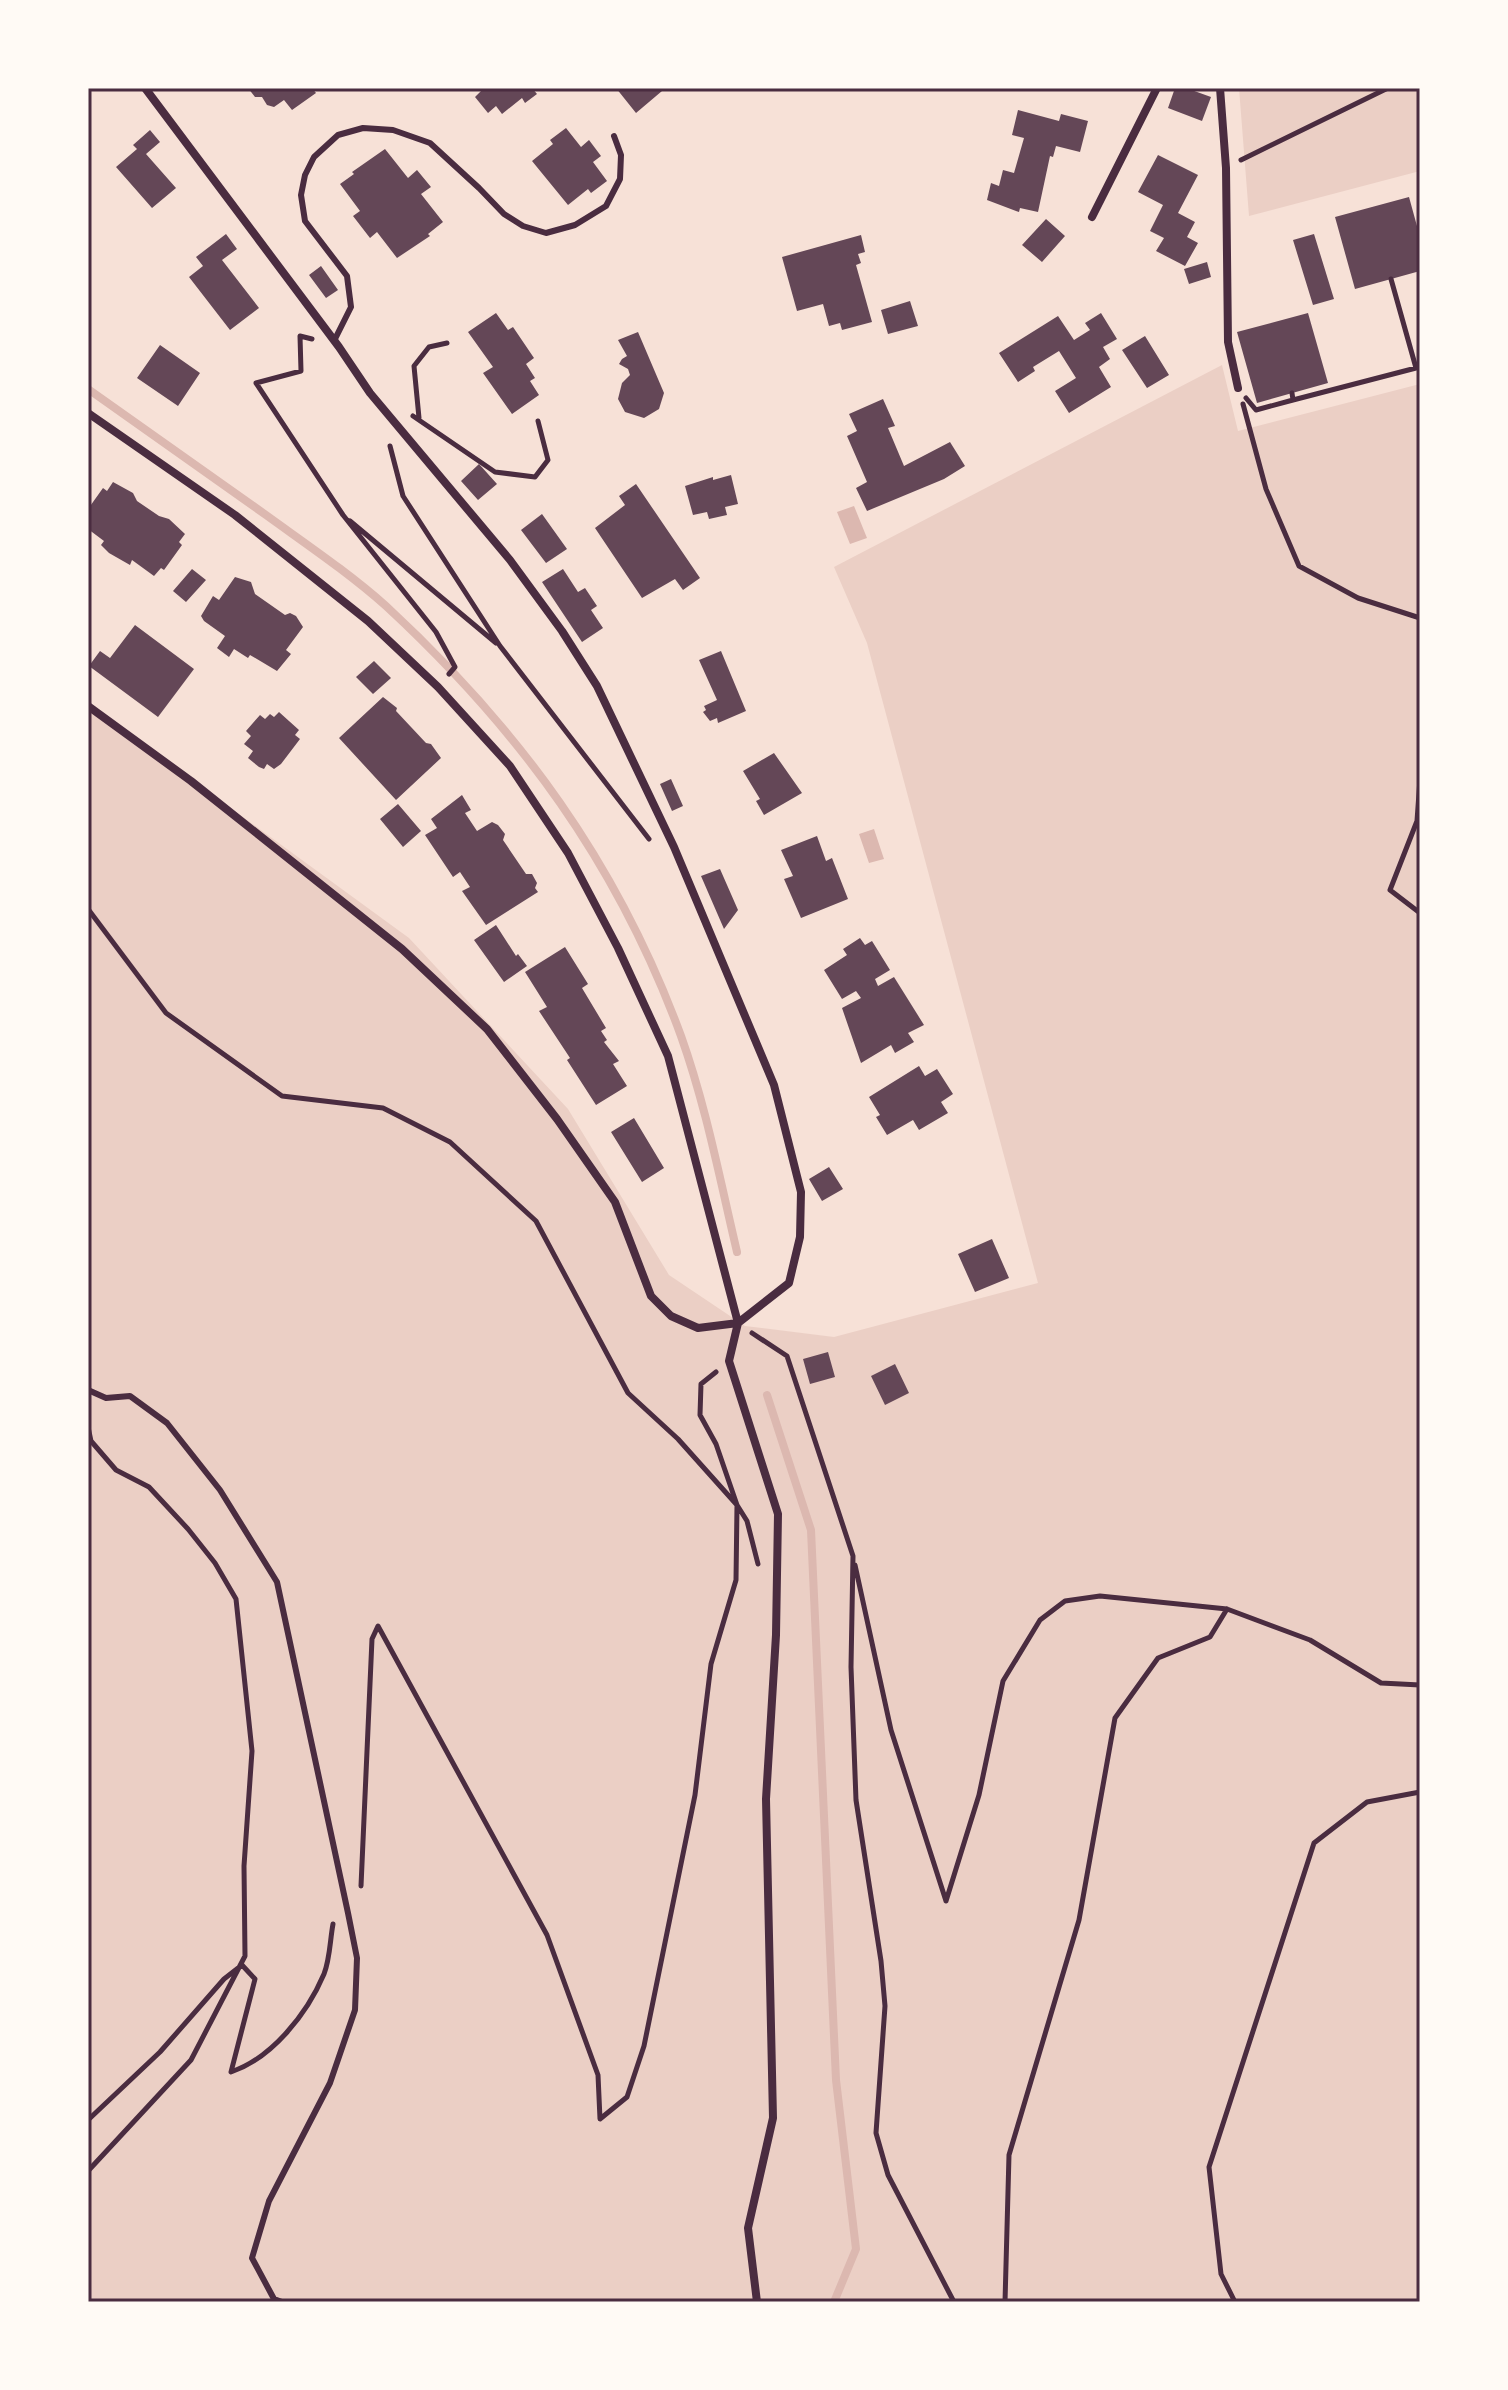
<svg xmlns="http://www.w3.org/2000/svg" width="1508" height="2390" font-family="Quicksand,sans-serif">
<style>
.green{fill:#ebcfc5}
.water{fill:#dcb8b0}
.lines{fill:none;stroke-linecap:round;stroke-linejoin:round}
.stream{stroke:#dcb8b0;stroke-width:8}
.building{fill:#644757}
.path{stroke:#4a2c40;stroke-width:5}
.service{stroke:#4a2c40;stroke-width:6}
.minor{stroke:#4a2c40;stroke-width:8}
.neatline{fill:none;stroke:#4a2c40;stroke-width:3}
</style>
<rect width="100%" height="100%" fill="#f7e1d7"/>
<path class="green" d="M 1239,88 L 1420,88 L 1420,171 L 1249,216 Z
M 1222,365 L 1238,431 L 1420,384 L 1420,2302 L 88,2302 L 88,704 L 409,938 L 568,1109 L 669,1275 L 745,1326 L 834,1337 L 1038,1283 L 867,643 L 834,567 Z"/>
<path class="water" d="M 854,506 L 867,538 L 850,544 L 837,512 Z
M 874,829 L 884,859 L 869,863 L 859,834 Z"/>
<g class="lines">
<path class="stream" d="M 88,389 C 147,431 206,473 266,515 C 306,544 349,573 386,606 C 520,730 618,864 681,1036 C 706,1106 720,1180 737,1252
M 767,1395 L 811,1530 L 836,2080 L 856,2249 L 834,2302"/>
</g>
<path class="building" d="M 248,88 L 312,88 L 316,93 L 292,110 L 284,100 L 274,107 L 267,105 L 262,97 L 255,97 Z
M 484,88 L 532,88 L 537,94 L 525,103 L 522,98 L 502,114 L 496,106 L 488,113 L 475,97 Z
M 616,88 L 660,88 L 662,91 L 636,113 Z
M 1175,88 L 1186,88 L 1211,97 L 1202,121 L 1168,108 Z
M 1018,110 L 1059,121 L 1061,114 L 1088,121 L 1080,152 L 1056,146 L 1053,157 L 1050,156 L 1038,212 L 1020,208 L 1019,212 L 987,200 L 991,183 L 999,186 L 1003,170 L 1014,173 L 1024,138 L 1012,135 Z
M 566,128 L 581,147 L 589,140 L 601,156 L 593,162 L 607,181 L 591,193 L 588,189 L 568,205 L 532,161 L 553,144 L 550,140 Z
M 150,130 L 160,142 L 146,154 L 176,188 L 152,208 L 116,167 L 137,149 L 133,145 Z
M 385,149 L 408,178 L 417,170 L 431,187 L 421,194 L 443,222 L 428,234 L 430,236 L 397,258 L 377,232 L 370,238 L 353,216 L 360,211 L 340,184 L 354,174 L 352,172 Z
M 1158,155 L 1198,175 L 1178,213 L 1195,222 L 1187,237 L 1198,243 L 1185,266 L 1156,251 L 1164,238 L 1150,231 L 1163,205 L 1138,192 Z
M 1409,197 L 1420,237 L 1420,271 L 1355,289 L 1335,217 Z
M 1046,219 L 1065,236 L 1042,262 L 1022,245 Z
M 226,234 L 237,249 L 222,260 L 259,308 L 230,330 L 189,277 L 203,266 L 196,257 Z
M 1314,234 L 1334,299 L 1313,305 L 1293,240 Z
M 861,235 L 865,252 L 858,254 L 861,263 L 856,265 L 872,322 L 842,330 L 840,323 L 829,326 L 823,304 L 797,311 L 782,257 Z
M 1207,262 L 1211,277 L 1189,284 L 1184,269 Z
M 321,266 L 338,290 L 326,298 L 309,275 Z
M 910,301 L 918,326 L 888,334 L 881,310 Z
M 496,313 L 508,330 L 513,327 L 534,358 L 526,364 L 535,378 L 530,381 L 539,395 L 512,414 L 483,373 L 493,367 L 468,332 Z
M 1101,313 L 1117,339 L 1103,347 L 1110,359 L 1099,367 L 1111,387 L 1069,413 L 1055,391 L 1076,378 L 1059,351 L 1033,367 L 1035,371 L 1018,382 L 999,353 L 1058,316 L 1074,340 L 1090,330 L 1085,323 Z
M 1308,313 L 1328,383 L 1257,403 L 1237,332 Z
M 638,332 L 664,393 L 659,409 L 644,418 L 625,412 L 618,399 L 622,383 L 630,375 L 628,369 L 619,364 L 622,359 L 627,356 L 618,340 Z
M 1145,336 L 1169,375 L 1147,388 L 1122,350 Z
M 160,345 L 200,373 L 178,406 L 137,378 Z
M 883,399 L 895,426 L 888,428 L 904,466 L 950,442 L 965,466 L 944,479 L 867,511 L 856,488 L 867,482 L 847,436 L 857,431 L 849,414 Z
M 479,464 L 497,484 L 478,500 L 461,481 Z
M 731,475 L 738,504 L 725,507 L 727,515 L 709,519 L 707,512 L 693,515 L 685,486 L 713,477 L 713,480 Z
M 113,482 L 133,493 L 137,501 L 159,516 L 169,519 L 185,534 L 179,542 L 182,545 L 164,570 L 161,568 L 154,576 L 132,560 L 130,565 L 109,553 L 101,545 L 104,541 L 88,529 L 88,509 L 103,488 L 107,491 Z
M 636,484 L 700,578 L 683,590 L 675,579 L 642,598 L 595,528 L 625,505 L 619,496 Z
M 542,514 L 567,549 L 546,563 L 521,530 Z
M 192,569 L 206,580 L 186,602 L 173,591 Z
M 563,569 L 578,592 L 585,588 L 597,606 L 591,610 L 603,628 L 582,642 L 542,582 Z
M 235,577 L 251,582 L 255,594 L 285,615 L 290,613 L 296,616 L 303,627 L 286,650 L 291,654 L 277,671 L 250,655 L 248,658 L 234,649 L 229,657 L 217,648 L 225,636 L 204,621 L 201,616 L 213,596 L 219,600 Z
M 135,625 L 194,669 L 158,717 L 89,666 L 100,651 L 110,658 Z
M 721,651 L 746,711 L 718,723 L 717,718 L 710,721 L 703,712 L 706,710 L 704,706 L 717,700 L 699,660 Z
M 374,661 L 391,678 L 373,694 L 356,677 Z
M 383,697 L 397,708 L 396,711 L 426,743 L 431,744 L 441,758 L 396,800 L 339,738 Z
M 279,712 L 299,730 L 295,735 L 300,739 L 281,764 L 274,769 L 267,764 L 264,769 L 259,767 L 248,758 L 253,751 L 244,744 L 251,736 L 246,731 L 260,715 L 265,719 L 270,714 L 274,717 Z
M 774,753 L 802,793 L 764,815 L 756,801 L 760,799 L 743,771 Z
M 671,779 L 683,806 L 672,811 L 660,784 Z
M 462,795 L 471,810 L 465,813 L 477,831 L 492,822 L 498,825 L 505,834 L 503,840 L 526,874 L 532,874 L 537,883 L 535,888 L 538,892 L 486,925 L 462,891 L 470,887 L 460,872 L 453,877 L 425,835 L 437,828 L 431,819 Z
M 398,804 L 421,831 L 403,847 L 380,819 Z
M 817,836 L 826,861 L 832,858 L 848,899 L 801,918 L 784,879 L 793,876 L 781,850 Z
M 720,869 L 738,910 L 724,929 L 701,876 Z
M 496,925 L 516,956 L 518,954 L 527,966 L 504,982 L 474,940 Z
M 860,938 L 865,945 L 872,941 L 890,970 L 875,979 L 878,986 L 894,977 L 924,1025 L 908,1033 L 914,1042 L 895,1053 L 891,1045 L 861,1063 L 842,1008 L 861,998 L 856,991 L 842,999 L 824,970 L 847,955 L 843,949 Z
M 565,947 L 588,984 L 582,988 L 606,1028 L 601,1031 L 607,1040 L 604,1042 L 619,1061 L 613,1064 L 627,1086 L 596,1105 L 567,1060 L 570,1058 L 539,1011 L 547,1007 L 525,972 Z
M 919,1066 L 925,1076 L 937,1069 L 953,1094 L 941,1102 L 948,1113 L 919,1130 L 913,1120 L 887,1135 L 876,1117 L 880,1115 L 869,1097 Z
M 634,1118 L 664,1168 L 642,1182 L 611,1132 Z
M 829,1167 L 843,1189 L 822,1201 L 809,1179 Z
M 992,1239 L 1009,1278 L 975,1292 L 958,1254 Z
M 828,1352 L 835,1377 L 810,1384 L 803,1359 Z
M 895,1364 L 909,1393 L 885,1405 L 871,1376 Z"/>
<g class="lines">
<path class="path" d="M 1241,160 L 1388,88
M 312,339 L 300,336 L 301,371 L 256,383 L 343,515 L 436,632 L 455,667 L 449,674
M 1246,398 L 1256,410 L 1293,400 L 1292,393
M 1293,400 L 1416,368 L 1391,279
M 1243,404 L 1266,489 L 1299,566 L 1358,598 L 1420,618
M 413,416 L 495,472 L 535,477 L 548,460 L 538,421
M 419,418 L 414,366 L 429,347 L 447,343
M 390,446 L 403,496 L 500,646 L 649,839
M 350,521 L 496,643
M 1420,779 L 1417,821 L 1390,890 L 1420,913
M 88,909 L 166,1013 L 282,1096 L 383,1108 L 450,1142 L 536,1221 L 628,1393 L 678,1439 L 737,1505 L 747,1521 L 758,1564
M 752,1333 L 787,1356 L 853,1556 L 851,1667 L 856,1800 L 881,1961 L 885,2006 L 876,2133 L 888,2175 L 954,2302
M 88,1427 L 91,1441 L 116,1470 L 149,1487 L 188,1529 L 215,1563 L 236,1599 L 252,1751 L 244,1866 L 245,1956 L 191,2060 L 88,2171
M 855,1565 L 891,1730 L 946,1901
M 361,1886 L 372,1639 L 378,1626 L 547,1935 L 598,2075 L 600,2119 L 627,2097 L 644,2046 L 695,1795 L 711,1664 L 736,1580 L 737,1505 L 716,1444 L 700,1415 L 701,1384 L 716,1372
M 946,1901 L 979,1795 L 1003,1681 L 1040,1620 L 1065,1601 L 1100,1596 L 1227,1609 L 1310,1640 L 1381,1683 L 1420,1685
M 88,2120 L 160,2052 L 224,1979 L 242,1965 L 255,1979 L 231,2072 C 272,2058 307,2014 324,1974 C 330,1959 330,1940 333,1924
M 1005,2302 L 1009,2155 L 1079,1920 L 1115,1718 L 1158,1658 L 1210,1637 L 1227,1609
M 1235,2302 L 1221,2274 L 1209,2167 L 1314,1843 L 1367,1802 L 1420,1792"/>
<path class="service" d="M 334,341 L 351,307 L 347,276 L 305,221 L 301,195 L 305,175 L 314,157 L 338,135 L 363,128 L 393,130 L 430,143 L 479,188 L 504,214 L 523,226 L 546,233 L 575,225 L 606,206 L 620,179 L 621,155 L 614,136
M 88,1390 L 106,1398 L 130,1396 L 167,1423 L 220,1490 L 277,1582 L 348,1913 L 357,1958 L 355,2010 L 330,2083 L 269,2201 L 252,2258 L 274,2299 L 282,2302"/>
<path class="minor" d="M 1220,88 L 1226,168 L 1228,342 L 1238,388
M 1092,217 L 1157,88
M 88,413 L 235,515 L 368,621 L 438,687 L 510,766 L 568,853 L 618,948 L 668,1056 L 738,1323 L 729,1361 L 778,1514 L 776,1635 L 766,1799 L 773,2118 L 748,2228 L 757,2302
M 88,706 L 191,781 L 402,949 L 487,1029 L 557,1119 L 615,1202 L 651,1296 L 671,1316 L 698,1328 L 738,1323 L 789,1283 L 800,1237 L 801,1192 L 774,1085 L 674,847 L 597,686 L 562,631 L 510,560 L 370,393 L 339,347 L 145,88"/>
</g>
<rect width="1508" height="2390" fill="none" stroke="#fffaf5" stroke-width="180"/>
<rect x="90" y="90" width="1328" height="2210" class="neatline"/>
</svg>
